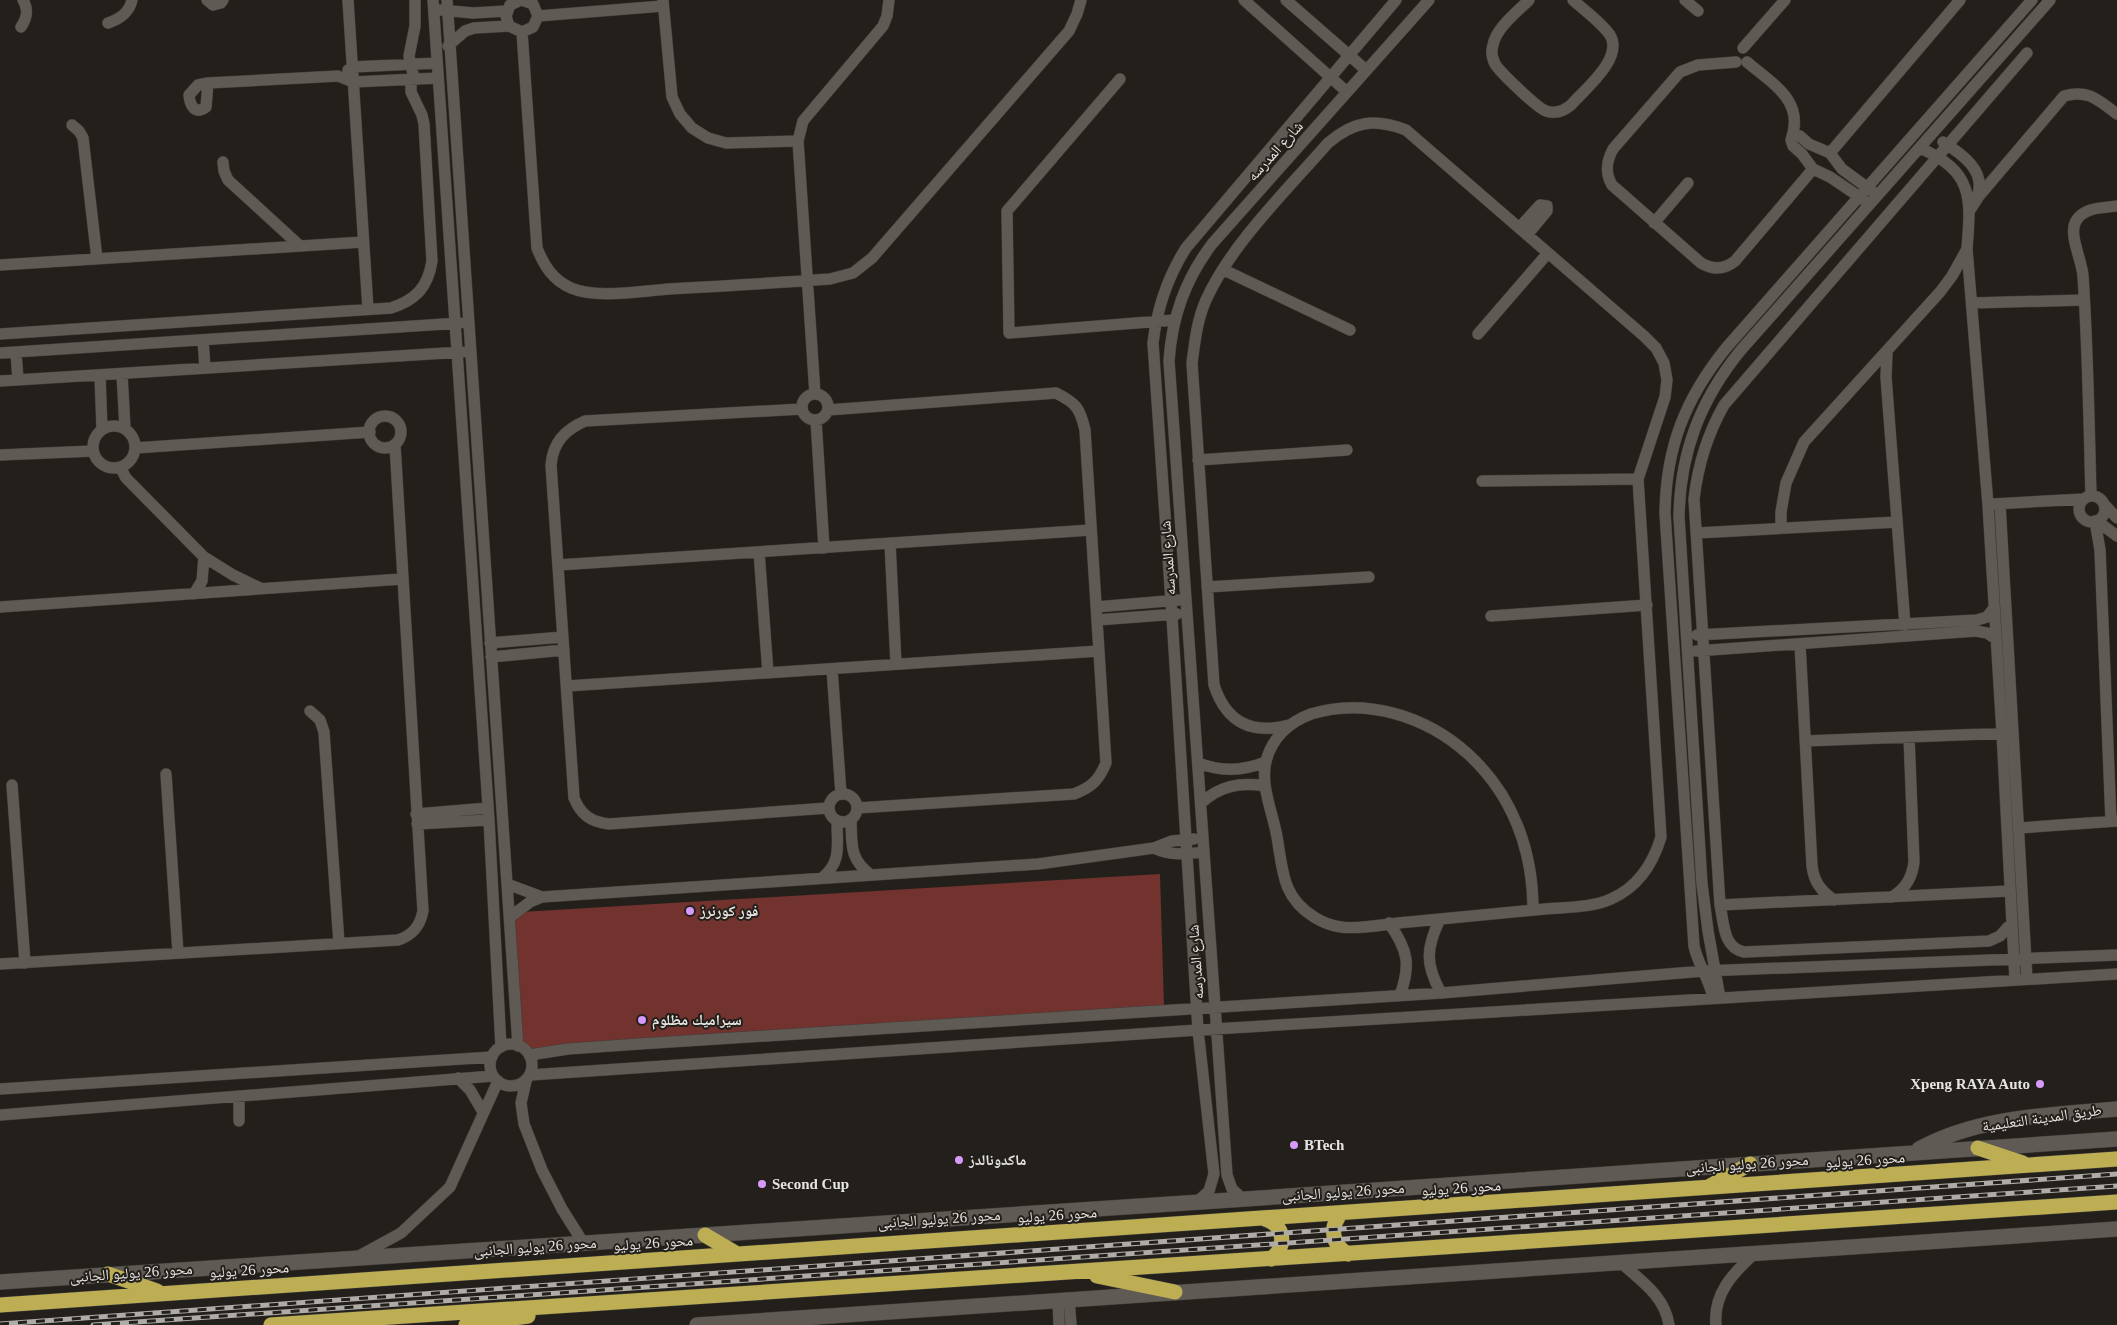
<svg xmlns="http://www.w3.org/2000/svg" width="2117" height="1325" font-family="'Times New Roman','Noto Naskh Arabic',serif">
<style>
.green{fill:#72322e}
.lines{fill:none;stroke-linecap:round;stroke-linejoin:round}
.street-casing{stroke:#413e3b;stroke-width:12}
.secondary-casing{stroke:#413e3b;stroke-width:16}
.highway-casing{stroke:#413e3b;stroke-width:16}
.street{stroke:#5f5a54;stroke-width:11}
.secondary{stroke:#5f5a54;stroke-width:15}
.highway{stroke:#beae53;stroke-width:15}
.rail-casing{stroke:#afaca8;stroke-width:5}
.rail{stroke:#23201b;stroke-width:3;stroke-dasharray:9;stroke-linecap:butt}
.poi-dot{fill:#d69bfa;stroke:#23201b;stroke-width:2}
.labels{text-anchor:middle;stroke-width:4;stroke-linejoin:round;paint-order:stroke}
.street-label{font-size:15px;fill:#e7e4e1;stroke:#23201b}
.poi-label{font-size:15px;font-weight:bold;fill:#e7e4e1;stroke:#23201b;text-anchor:start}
</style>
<rect width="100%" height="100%" fill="#23201b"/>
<path class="green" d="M 1160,874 L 1164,1007 L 515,1050 L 504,913 Z"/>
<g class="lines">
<g class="street-casing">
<path id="street" d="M 207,0 L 213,5 L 221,3 L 223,0
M 348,0 L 368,309
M 433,0 L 489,820 L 501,1047
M 447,0 L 518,1046
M 521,0 L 510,5 L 506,16 L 509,26 L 522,32 L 533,27 L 538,16 L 533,4 L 522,0
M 663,0 L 672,97 L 680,114 L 692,128 L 708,138 L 726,143 L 798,141
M 1244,0 L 1347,92
M 1286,0 L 1366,70
M 1529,0 C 1517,12 1496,28 1493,45 C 1491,51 1492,58 1495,64 C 1500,72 1537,108 1546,111 C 1555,114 1564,111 1571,105 C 1585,89 1624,58 1610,35 C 1601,22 1585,11 1573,0
M 1685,0 L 1698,11
M 441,10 L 473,13 L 506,11
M 538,16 L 663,6
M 108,23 C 120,19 129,13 132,0
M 21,27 C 27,18 29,10 23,0
M 522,32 L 537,248 C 544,266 553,280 571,288 C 596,299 641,291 669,289 C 723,286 776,283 830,279 L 853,273 L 872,258 L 1069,31 L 1077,14 L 1081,0
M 448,46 L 465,31 L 474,28 L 509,26
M 1743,48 L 1785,0
M 1736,62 L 1698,65 L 1680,72 L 1613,149 C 1606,162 1605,173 1612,185 L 1701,263 C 1713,270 1724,270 1735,261 L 1813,169
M 1747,62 C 1774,85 1805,101 1791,140 L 1793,146 L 1802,154 L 1813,169 L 1830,177 L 1864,200
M 348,70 L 352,67 L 437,63
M 1120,79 L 1007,211 L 1009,333 L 1174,320
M 208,83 L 198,85 L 189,95 C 190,106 195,115 206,107 L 208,83 L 338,76 L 353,82 L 438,78
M 72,125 L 79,131 L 83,138 L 97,259
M 1794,135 L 1800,136 L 1809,144 L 1830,153 L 1842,169 L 1872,191
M 1943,142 C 1962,154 1987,171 1977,197
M 1920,148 C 1974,172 1971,198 1967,249 L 1988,505 L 2002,733 L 2015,980
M 1830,153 L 1960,0
M 223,162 L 224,171 L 228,180 L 300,246
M 1970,210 L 1979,196 L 2064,96 C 2088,89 2098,100 2117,114
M 1654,223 L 1688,183
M 1519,228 L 1540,205 L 1547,206 L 1547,211 L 1527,235
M 0,265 L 363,242
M 1224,270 L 1350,330
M 1972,303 L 2084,300
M 0,334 L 391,308 C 416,300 428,287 432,261 L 424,124 L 422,115 L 411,92 L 411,86 L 413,74 L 409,56 L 415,26 L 415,0
M 1478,334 L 1548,253
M 203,340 L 205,368
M 16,352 L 18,380
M 0,353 L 460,323
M 1887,353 L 1886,377 L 1905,625
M 122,374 L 125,428
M 100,375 L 102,429
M 0,381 L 462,352
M802 407a13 13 0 1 1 26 0a13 13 0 1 1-26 0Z
M 815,394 L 798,141 L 803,121 L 883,26 L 887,16 L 889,0
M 802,409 L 585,421 C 565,430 553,442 551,465 L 574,798 C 581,815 591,822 609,824 L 828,808
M 828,410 L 1056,393 C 1076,403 1080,408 1085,430 L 1106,763 C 1099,780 1092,787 1074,794 L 857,808
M369 432a16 16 0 1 1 32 0a16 16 0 1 1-32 0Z
M 816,420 L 824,548
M93 447a21 21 0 1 1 42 0a21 21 0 1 1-42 0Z
M 135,448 L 370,432
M 0,455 L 93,451
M 1198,460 L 1347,450
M 120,467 L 126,478 L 204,557 L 233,575 L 260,588
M 1482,481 L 1638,479
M 2091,496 C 2089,423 2088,349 2083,276 C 2082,260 2068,234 2076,221 C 2084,207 2103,208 2117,206
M2079 509a13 13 0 1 1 26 0a13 13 0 1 1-26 0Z
M 1993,504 L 2084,499
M 2000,504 L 2027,979
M 2104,504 L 2117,518
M 2095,521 L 2100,550 L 2111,821
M 2097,521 L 2117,536
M 1781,527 L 1781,512 L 1786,483 L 1804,442 L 1940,292 L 1952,276 L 1967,249
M 1697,533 L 1897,522
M 890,543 L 896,664
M 759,552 L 768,673
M 558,565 L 1091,530
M 1207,587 L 1369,577
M 194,594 L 202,581 L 204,557
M 0,607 L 402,579
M 1096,607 L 1179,600
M 1491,616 L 1647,605
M 1097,620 L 1177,614
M 1697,635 L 1977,620 L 1987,617 L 1993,609
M 490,643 L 563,637
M 1800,644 L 1812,866 C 1814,882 1821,891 1834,900
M 1696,651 L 1976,631 L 1987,633 L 1996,639
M 491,657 L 564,650
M 832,669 L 841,794
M 567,686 L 1099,651
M 310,711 L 320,720 L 324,732 L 339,943
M 1289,725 C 1251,735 1226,722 1214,685 L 1192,363 C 1195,341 1197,320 1206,300 C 1231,244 1288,189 1328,143 C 1354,121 1374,118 1406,130 L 1644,336 L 1656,348 L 1664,363 L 1667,380 L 1665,397 L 1638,479 L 1661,837 C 1653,864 1638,887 1611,899 C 1591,908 1566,907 1545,909 C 1499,913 1454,918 1409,922 C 1391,923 1358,930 1341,927 C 1332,926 1322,922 1314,917 C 1282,897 1283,871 1277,837 C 1273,813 1260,786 1266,761 C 1272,738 1289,722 1311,714 C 1365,697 1426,716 1468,754 C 1513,795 1533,851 1533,910
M 1805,741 L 2010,733
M 1198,763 C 1222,772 1242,771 1266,762
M 166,774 L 178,953
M 12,785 L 25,963
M829 808a14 14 0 1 1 28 0a14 14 0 1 1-28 0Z
M 1201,803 C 1220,786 1239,782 1265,786
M 416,814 L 488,808
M 851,820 C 852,844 849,859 871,875
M 417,824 L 489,820
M 2019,828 L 2117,821
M 1154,848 C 1170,856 1186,854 1204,852
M 822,878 C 842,862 837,845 837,821
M 507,884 L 542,897
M 1892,897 C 1906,888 1912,878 1914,862 L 1909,737
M 1720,905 L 2009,891
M 510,917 L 530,902 L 542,897 L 1038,864 L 1154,848 L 1172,841 L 1194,839
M 1440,919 C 1426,948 1425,964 1441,993
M 1389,923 C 1408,950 1411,965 1400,995
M 2011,927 L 2008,927 L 2000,936 L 1989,941 L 1744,952 C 1723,948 1724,923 1720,905 L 1694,499 C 1698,464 1707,435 1724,405 L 2027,53
M 0,964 L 398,940 C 413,935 420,926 423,911 L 395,445
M 1713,998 C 1709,978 1698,965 1694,946 L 1665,513 C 1666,447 1685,399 1726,348 L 2032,0
M 1720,998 L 1708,931 L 1702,884 L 1679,517 C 1680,453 1700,400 1741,350 L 2050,0
M490 1065a21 21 0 1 1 42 0a21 21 0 1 1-42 0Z
M 529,1055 L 568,1049 L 639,1044 L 1441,993 L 1704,971 L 2117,955
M 530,1075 L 1198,1030 L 2117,974
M 458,1078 L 470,1090 L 483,1112
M 526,1081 L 521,1103 L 524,1124 L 542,1170 L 562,1209 L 584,1244
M 0,1089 L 492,1057
M 239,1096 L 239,1121
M 0,1115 L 493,1076
M 1243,1199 L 1232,1189 L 1227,1175 L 1169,361 C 1172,317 1185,280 1212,244 L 1429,0
M 1197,1202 L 1209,1191 L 1214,1174 L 1198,1030 L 1171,601 L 1153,343 C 1157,308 1167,278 1186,248 L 1396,0
M 357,1257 L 401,1233 L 450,1187 L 498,1081
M 1620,1262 C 1640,1280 1665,1296 1669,1325
M 1058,1299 L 1059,1325
M 1069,1299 L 1071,1325
M 1716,1325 C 1713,1294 1733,1273 1754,1254"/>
</g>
<g class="secondary-casing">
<path id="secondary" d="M 1919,1149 C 1979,1116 2051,1115 2117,1109
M 0,1282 L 1246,1199 L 2117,1139
M 697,1325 L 2117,1229"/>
</g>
<g class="highway-casing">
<path id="highway" d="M 1978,1148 L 2023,1163
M 1710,1186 L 1750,1164
M 1341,1213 C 1329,1228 1332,1245 1348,1254
M 1265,1219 C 1285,1225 1287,1247 1271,1259
M 705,1235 L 737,1254
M 108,1274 L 157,1291
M 1097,1276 L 1175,1292
M 0,1305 L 2117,1159
M 271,1325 L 2117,1202
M 466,1325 L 528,1316"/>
</g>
<use href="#street" class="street"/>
<use href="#secondary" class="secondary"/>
<use href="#highway" class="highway"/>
<g class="rail-casing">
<path id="rail" d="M 0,1324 L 2117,1174
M 93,1325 L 2117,1186"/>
</g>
<use href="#rail" class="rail"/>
</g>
<g class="poi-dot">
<circle cx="690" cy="911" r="5"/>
<circle cx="642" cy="1020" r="5"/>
<circle cx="2040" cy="1084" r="5"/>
<circle cx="1294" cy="1145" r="5"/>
<circle cx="959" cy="1160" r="5"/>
<circle cx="762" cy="1184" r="5"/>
</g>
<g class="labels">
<g class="street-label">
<text transform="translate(1275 151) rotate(-48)" y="5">شارع المدرسه</text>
<text transform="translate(1168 558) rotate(-94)" y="5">شارع المدرسه</text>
<text transform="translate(1196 962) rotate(-94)" y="5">شارع المدرسه</text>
<text transform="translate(2042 1118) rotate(-8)" y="5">طريق المدينة التعليمية</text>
<text transform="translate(1865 1160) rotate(-4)" y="5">محور 26 يوليو</text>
<text transform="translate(1747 1164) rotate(-4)" y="5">محور 26 يوليو الجانبى</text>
<text transform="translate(1461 1188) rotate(-4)" y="5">محور 26 يوليو</text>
<text transform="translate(1343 1192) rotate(-4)" y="5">محور 26 يوليو الجانبى</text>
<text transform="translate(1057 1215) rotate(-4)" y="5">محور 26 يوليو</text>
<text transform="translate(939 1219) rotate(-4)" y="5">محور 26 يوليو الجانبى</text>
<text transform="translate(653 1243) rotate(-4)" y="5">محور 26 يوليو</text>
<text transform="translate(535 1247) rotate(-4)" y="5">محور 26 يوليو الجانبى</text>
<text transform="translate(249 1270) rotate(-4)" y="5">محور 26 يوليو</text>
<text transform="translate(131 1273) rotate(-4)" y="5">محور 26 يوليو الجانبى</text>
</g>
<g class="poi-label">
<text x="700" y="916">فور كورنرز</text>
<text x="652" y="1025">سيراميك مظلوم</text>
<text x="2030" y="1089" text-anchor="end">Xpeng RAYA Auto</text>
<text x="1304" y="1150">BTech</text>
<text x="969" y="1165">ماكدونالدز</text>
<text x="772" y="1189">Second Cup</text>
</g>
</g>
</svg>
